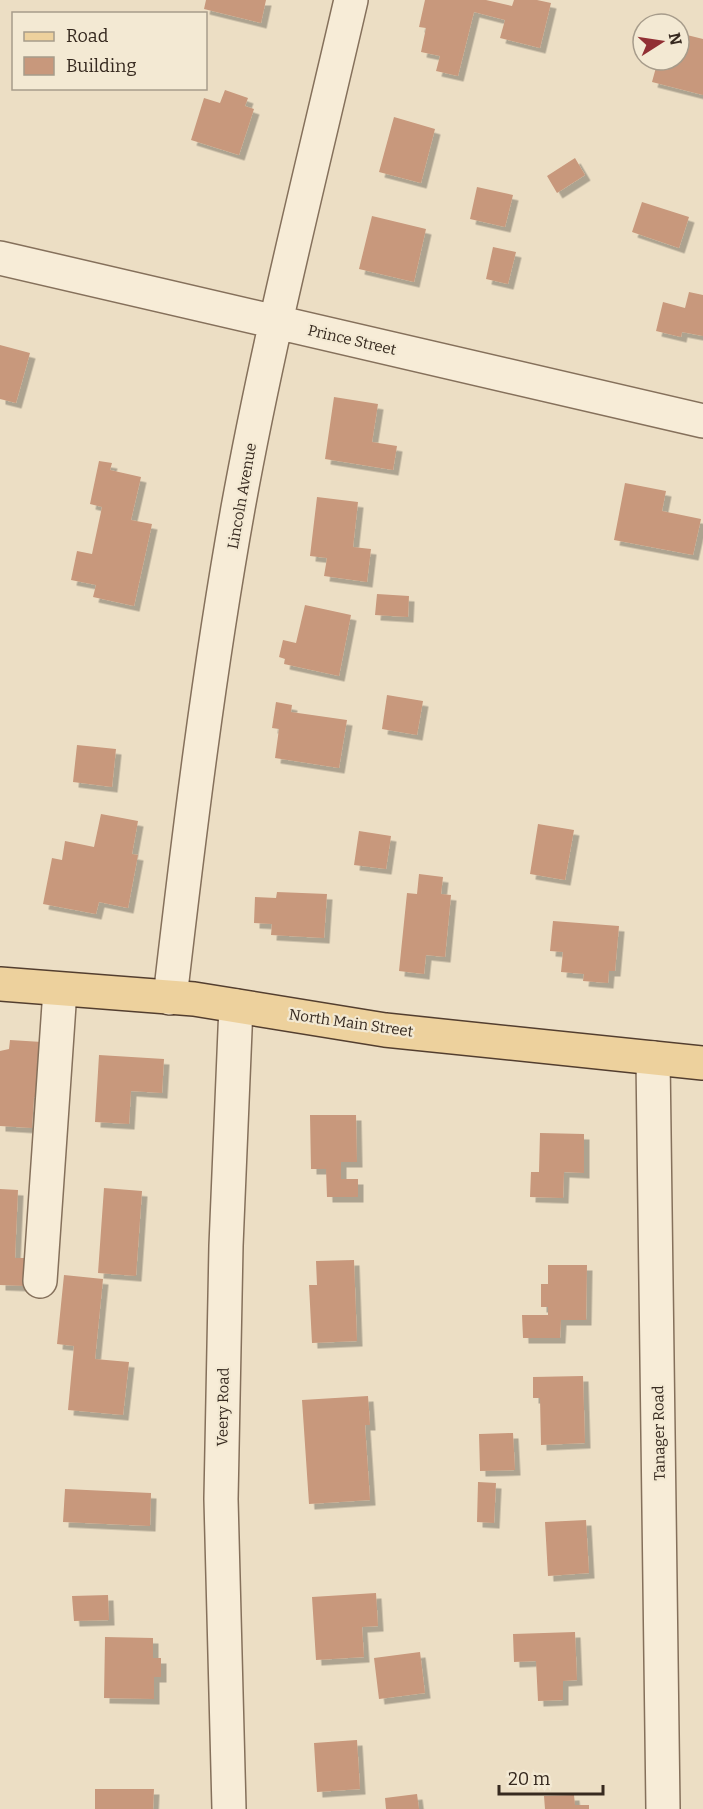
<svg xmlns="http://www.w3.org/2000/svg" width="703" height="1809" font-family="Bitter,serif">
<style>
.building{fill:#c8987c;filter:url(#shadow)}
.lines{fill:none;stroke-linecap:round;stroke-linejoin:round}
.minor-casing{stroke:#85705b;stroke-width:36}
.major-casing{stroke:#533e2f;stroke-width:36}
.minor{stroke:#f7ecd7;stroke-width:33}
.major{stroke:#edd19d;stroke-width:33}
.labels{text-anchor:middle;stroke-width:4.5;stroke-linejoin:round;paint-order:stroke}
.street-label{font-size:15px;fill:#36291f;stroke:#f3e9d3}
</style>
<defs>
<filter id="shadow"><feDropShadow dx="5.5" dy="5.5" stdDeviation="0" flood-color="#0004"/></filter>
</defs>
<rect width="100%" height="100%" fill="#ecdec4"/>
<path class="building" d="M 206,0 L 266,0 L 261,23 L 204,9 Z
M 425,0 L 486,0 L 512,6 L 514,0 L 537,0 L 551,3 L 540,48 L 500,38 L 505,20 L 474,12 L 458,76 L 436,71 L 440,56 L 421,52 L 426,28 L 419,27 Z
M 679,33 L 703,39 L 703,95 L 652,82 L 658,60 L 679,60 Z
M 225,90 L 248,98 L 245,106 L 254,109 L 239,155 L 191,140 L 204,98 L 220,103 Z
M 394,117 L 435,129 L 421,183 L 379,172 Z
M 575,158 L 585,175 L 557,193 L 547,176 Z
M 477,187 L 513,195 L 505,227 L 470,219 Z
M 642,202 L 689,217 L 679,248 L 632,232 Z
M 372,216 L 426,229 L 414,282 L 359,269 Z
M 493,247 L 516,252 L 508,284 L 486,279 Z
M 689,292 L 703,295 L 703,336 L 682,332 L 681,337 L 656,331 L 663,302 L 685,308 Z
M 0,345 L 30,353 L 16,403 L 0,399 Z
M 334,397 L 378,404 L 372,442 L 397,446 L 393,470 L 325,459 Z
M 99,461 L 112,463 L 110,470 L 141,477 L 131,520 L 152,524 L 134,606 L 93,597 L 96,585 L 71,580 L 77,551 L 92,554 L 102,507 L 90,504 Z
M 625,483 L 666,491 L 662,511 L 701,519 L 693,555 L 614,540 Z
M 317,497 L 358,502 L 353,547 L 371,549 L 367,582 L 324,576 L 327,558 L 310,556 Z
M 377,594 L 409,596 L 408,617 L 375,615 Z
M 305,605 L 351,615 L 339,676 L 284,664 L 285,659 L 279,657 L 283,640 L 296,643 Z
M 387,695 L 423,701 L 417,735 L 382,729 Z
M 276,702 L 292,705 L 291,712 L 347,720 L 339,768 L 275,758 L 279,729 L 272,728 Z
M 77,745 L 116,749 L 112,787 L 73,782 Z
M 101,814 L 138,821 L 132,854 L 138,855 L 128,908 L 99,902 L 96,914 L 43,904 L 52,858 L 62,860 L 65,841 L 94,847 Z
M 538,824 L 574,830 L 565,880 L 530,874 Z
M 359,831 L 391,836 L 386,869 L 354,865 Z
M 419,874 L 443,877 L 441,894 L 451,895 L 445,957 L 426,955 L 424,974 L 399,971 L 407,893 L 417,894 Z
M 277,892 L 327,894 L 324,938 L 271,935 L 272,924 L 254,923 L 255,897 L 276,898 Z
M 553,921 L 619,926 L 615,971 L 609,971 L 608,983 L 583,981 L 584,974 L 561,972 L 563,952 L 550,951 Z
M 10,1040 L 42,1042 L 44,1098 L 34,1097 L 32,1128 L 0,1126 L 0,1051 L 9,1049 Z
M 99,1055 L 164,1059 L 162,1093 L 131,1091 L 129,1124 L 95,1122 Z
M 310,1115 L 356,1115 L 357,1162 L 341,1162 L 341,1179 L 358,1179 L 358,1197 L 327,1197 L 326,1169 L 311,1169 Z
M 540,1133 L 584,1134 L 584,1173 L 564,1172 L 563,1198 L 530,1197 L 531,1172 L 539,1172 Z
M 104,1188 L 142,1191 L 136,1276 L 98,1273 Z
M 0,1189 L 18,1190 L 15,1258 L 28,1258 L 27,1286 L 0,1285 Z
M 354,1260 L 357,1341 L 312,1343 L 309,1285 L 317,1285 L 316,1261 Z
M 548,1265 L 587,1265 L 586,1320 L 561,1320 L 560,1338 L 523,1338 L 522,1315 L 548,1315 L 548,1307 L 541,1307 L 541,1284 L 548,1284 Z
M 64,1275 L 103,1279 L 95,1359 L 129,1362 L 123,1415 L 68,1410 L 74,1346 L 57,1344 Z
M 583,1376 L 585,1443 L 541,1445 L 540,1398 L 533,1398 L 533,1377 Z
M 368,1396 L 370,1425 L 365,1425 L 370,1500 L 309,1504 L 302,1400 Z
M 513,1433 L 515,1470 L 480,1471 L 479,1434 Z
M 478,1482 L 496,1483 L 494,1523 L 477,1522 Z
M 65,1489 L 151,1493 L 150,1526 L 63,1522 Z
M 586,1520 L 589,1573 L 548,1576 L 545,1522 Z
M 376,1593 L 378,1626 L 362,1627 L 364,1657 L 316,1660 L 312,1597 Z
M 108,1595 L 109,1620 L 74,1621 L 72,1596 Z
M 575,1632 L 577,1680 L 563,1681 L 563,1700 L 538,1701 L 536,1661 L 514,1662 L 513,1634 Z
M 105,1637 L 153,1638 L 153,1658 L 161,1658 L 161,1677 L 154,1677 L 154,1699 L 104,1698 Z
M 420,1652 L 425,1693 L 379,1699 L 374,1658 Z
M 357,1740 L 360,1789 L 317,1792 L 314,1743 Z
M 95,1789 L 154,1789 L 153,1809 L 95,1809 Z
M 417,1794 L 419,1809 L 386,1809 L 385,1798 Z
M 574,1795 L 575,1805 L 589,1805 L 589,1809 L 545,1809 L 544,1796 Z"/>
<g class="lines">
<g class="minor-casing">
<path id="minor" d="M 0,258 L 703,421
M 170,998 C 189,834 209,670 238,508 C 269,337 312,169 351,0
M 653,1058 L 663,1809
M 40,1281 L 60,990
M 229,1809 L 221,1499 L 226,1246 L 236,1006"/>
</g>
<g class="major-casing">
<path id="major" d="M 0,984 L 194,999 L 385,1030 L 703,1063"/>
</g>
<use href="#minor" class="minor"/>
<use href="#major" class="major"/>
</g>
<g class="labels">
<g class="street-label">
<text transform="translate(352 340) rotate(13)" y="5">Prince Street</text>
<text transform="translate(242 496) rotate(-80)" y="5">Lincoln Avenue</text>
<text transform="translate(351 1023) rotate(8)" y="5">North Main Street</text>
<text transform="translate(223 1407) rotate(-89)" y="5">Veery Road</text>
<text transform="translate(659 1433) rotate(-91)" y="5">Tanager Road</text>
</g>
</g>
<rect x="12" y="12" width="195" height="78" fill="#f3e9d3" stroke="#a79c8b" stroke-width="1.5"/>
<rect x="24" y="32" width="30" height="9" fill="#edd19d" stroke="#a79c8b" stroke-width="1.5"/>
<text x="66" y="42" font-size="18" fill="#36291f">Road</text>
<rect x="24" y="57" width="30" height="18" fill="#c8987c" stroke="#a79c8b" stroke-width="1.5"/>
<text x="66" y="72" font-size="18" fill="#36291f">Building</text>
<g transform="translate(661 42) rotate(78)"><circle r="28" fill="#f3e9d3" stroke="#a79c8b" stroke-width="1.5"/>
<path d="M0-4.5L10 22L0 15L-10 22Z" fill="#912f34"/>
<text y="-9" font-size="16" font-weight="bold" text-anchor="middle" fill="#36291f">N</text>
</g>
<path d="M499 1785v9h104v-9" fill="none" stroke="#36291f" stroke-width="3"/>
<text x="508" y="1785" font-size="18" fill="#36291f" stroke="#f3e9d3" stroke-width="4.5" paint-order="stroke">20 m</text>
</svg>
